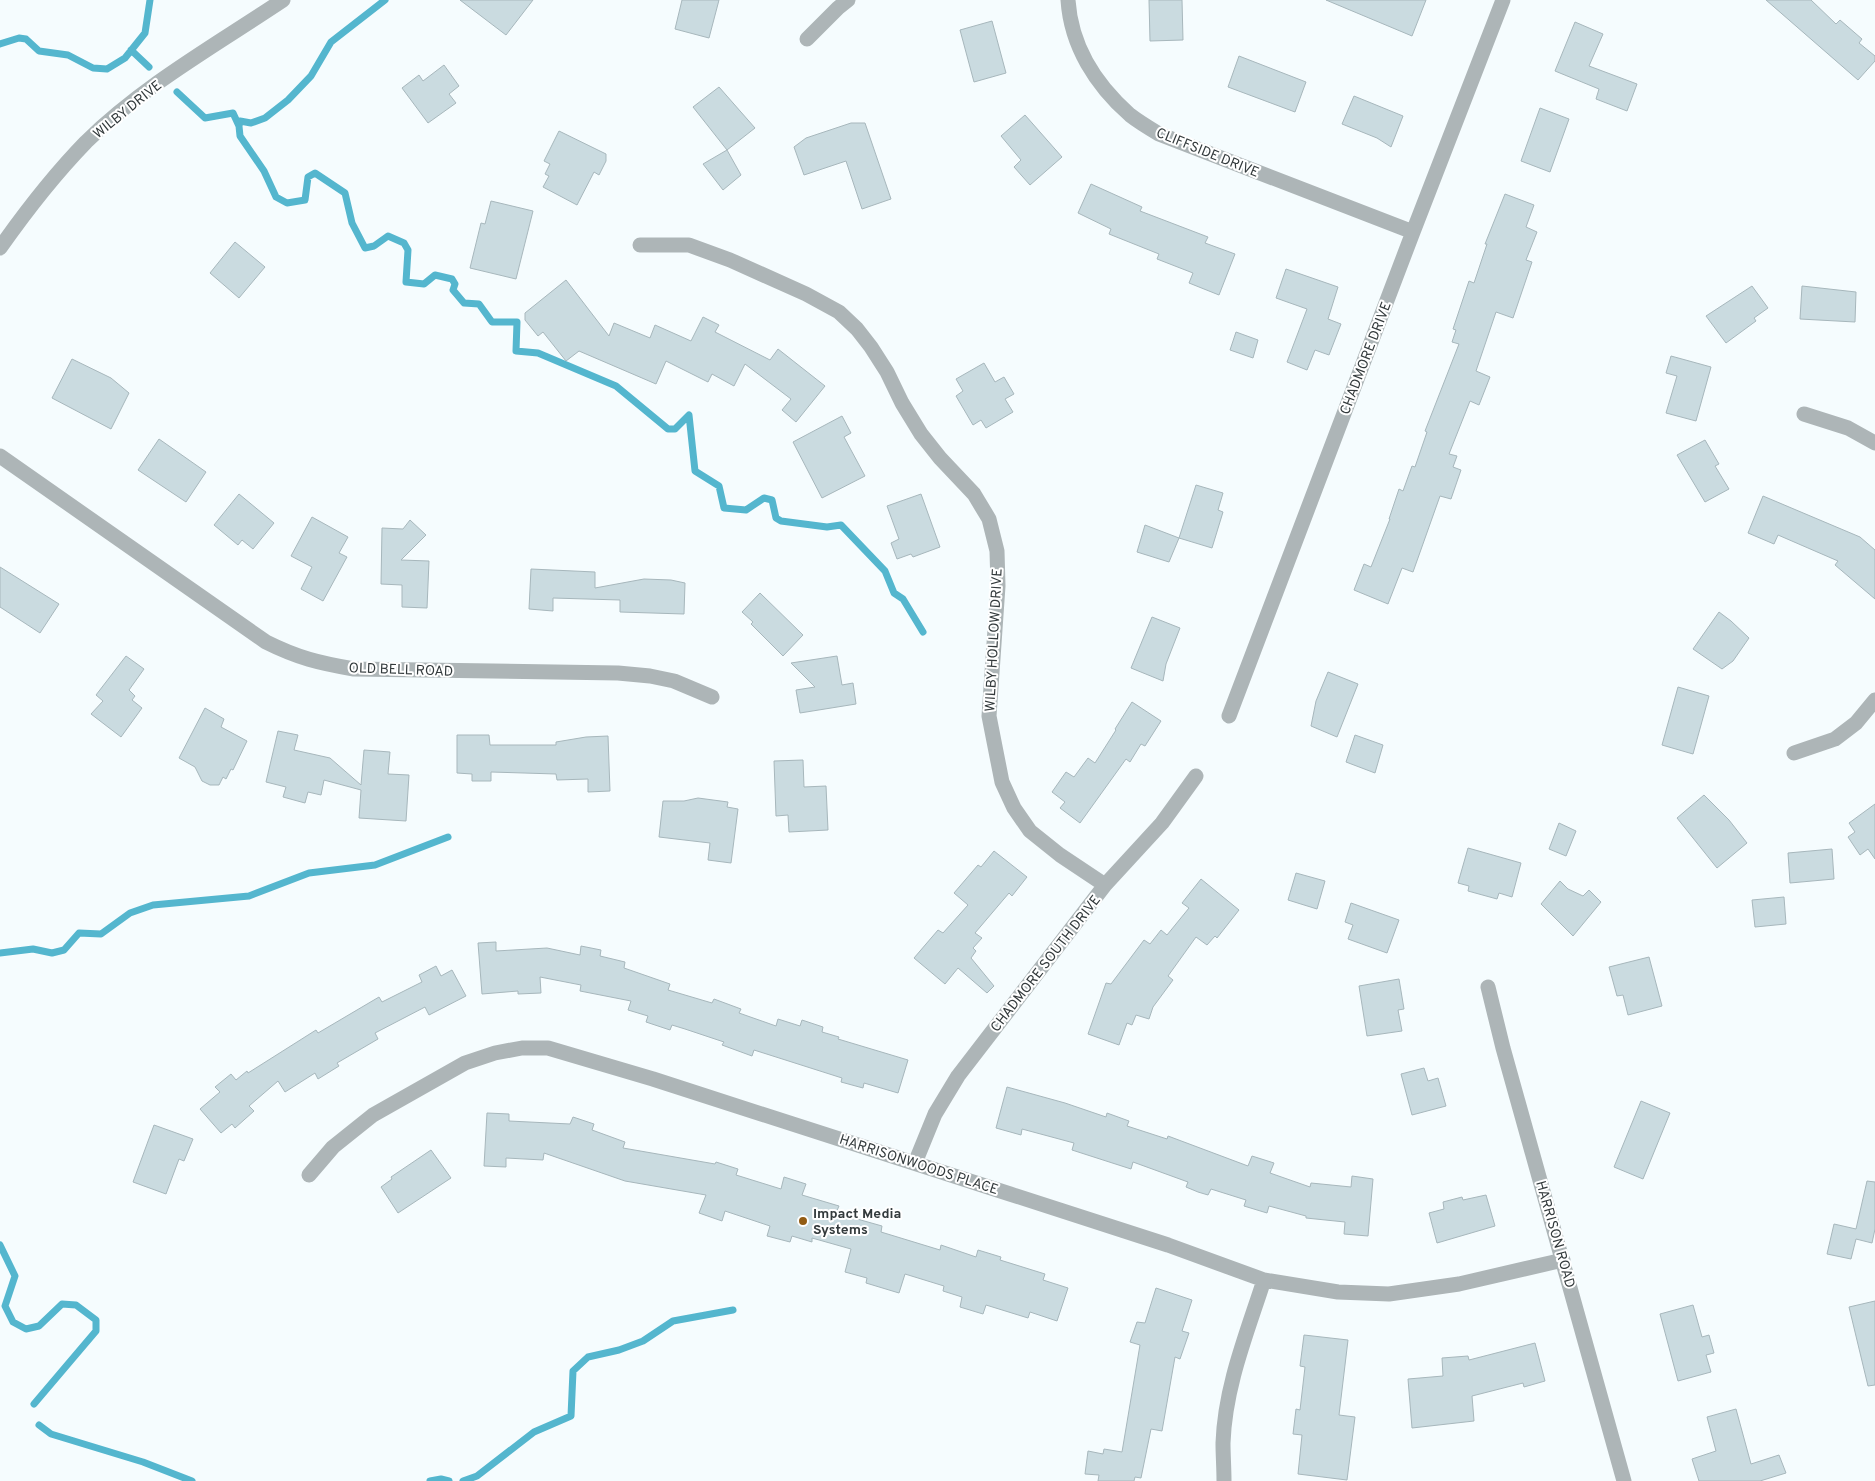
<svg xmlns="http://www.w3.org/2000/svg" width="1875" height="1481" font-family="Overpass,sans-serif">
<style>
.lines{fill:none;stroke-linecap:round;stroke-linejoin:round}
.stream{stroke:#54b6ce;stroke-width:7}
.building{fill:#cadbe0;stroke:#a7b7bc}
.minor{stroke:#adb5b7;stroke-width:15}
.poi-dot{fill:#925c13;stroke:#fff;stroke-width:2}
.labels{text-anchor:middle;stroke-width:4;stroke-linejoin:round;paint-order:stroke}
.street-label{font-size:14px;fill:#333a3c;stroke:#fff}
.poi-label{font-size:14px;font-weight:bold;fill:#333a3c;stroke:#fff;text-anchor:start}
</style>
<rect width="100%" height="100%" fill="#f5fcfe"/>
<g class="lines">
<path class="stream" d="M 0,44 L 19,38 L 26,39 L 39,51 L 68,55 L 93,68 L 107,69 L 125,58 L 145,33 L 150,0
M 131,50 L 149,67
M 177,92 L 205,118 L 233,113 L 239,126 L 240,136 L 264,171 L 276,197 L 287,203 L 305,200 L 308,177 L 315,173 L 345,193 L 352,223 L 365,248 L 374,246 L 388,236 L 404,243 L 408,250 L 406,282 L 424,284 L 435,275 L 452,279 L 455,284 L 453,290 L 464,303 L 479,304 L 492,322 L 517,322 L 516,351 L 538,353 L 616,386 L 668,429 L 675,429 L 689,415 L 695,471 L 719,486 L 724,508 L 746,510 L 764,498 L 772,500 L 776,518 L 781,521 L 827,527 L 841,525 L 885,571 L 894,593 L 903,599 L 923,632
M 239,126 L 240,121 L 251,123 L 265,118 L 288,100 L 311,76 L 331,42 L 385,0
M 0,953 L 33,949 L 52,953 L 64,950 L 79,933 L 101,934 L 130,913 L 153,905 L 249,896 L 309,873 L 375,865 L 448,837
M 0,1245 L 15,1276 L 5,1306 L 13,1322 L 26,1329 L 39,1326 L 62,1304 L 76,1305 L 96,1320 L 96,1331 L 34,1404
M 39,1425 L 51,1434 L 143,1462 L 192,1481
M 430,1481 L 441,1479 L 449,1481
M 463,1481 L 477,1476 L 534,1432 L 571,1416 L 573,1371 L 588,1357 L 619,1350 L 643,1341 L 673,1321 L 733,1310"/>
</g>
<path class="building" d="M 460,0 L 533,0 L 506,35 Z
M 682,0 L 719,0 L 709,38 L 675,29 Z
M 1149,0 L 1182,0 L 1183,40 L 1150,41 Z
M 1326,0 L 1426,0 L 1412,36 Z
M 1766,0 L 1811,0 L 1836,24 L 1840,20 L 1862,39 L 1859,43 L 1875,56 L 1875,61 L 1858,80 Z
M 992,21 L 1006,73 L 974,82 L 960,30 Z
M 1575,22 L 1603,34 L 1589,66 L 1637,84 L 1627,111 L 1596,99 L 1599,89 L 1555,71 Z
M 1239,56 L 1306,82 L 1295,112 L 1228,87 Z
M 444,65 L 459,86 L 449,94 L 456,103 L 428,123 L 402,88 L 419,75 L 423,81 Z
M 719,87 L 755,128 L 727,150 L 693,107 Z
M 1354,96 L 1403,116 L 1391,147 L 1377,138 L 1342,124 Z
M 1540,108 L 1569,119 L 1550,172 L 1521,161 Z
M 1025,115 L 1062,157 L 1030,185 L 1014,167 L 1021,160 L 1001,136 Z
M 851,123 L 865,123 L 891,199 L 862,209 L 846,161 L 804,175 L 794,147 L 806,138 Z
M 559,131 L 606,154 L 606,161 L 599,175 L 594,172 L 577,205 L 543,187 L 549,176 L 545,174 L 550,164 L 544,161 Z
M 727,150 L 741,175 L 723,190 L 703,164 Z
M 1091,184 L 1142,207 L 1140,211 L 1208,237 L 1205,243 L 1235,254 L 1219,295 L 1189,283 L 1193,273 L 1157,259 L 1159,254 L 1109,234 L 1111,229 L 1078,213 Z
M 1505,194 L 1534,205 L 1526,227 L 1537,232 L 1526,260 L 1532,262 L 1513,318 L 1496,312 L 1476,371 L 1490,377 L 1479,405 L 1470,401 L 1449,454 L 1457,456 L 1453,467 L 1461,470 L 1451,499 L 1440,496 L 1413,572 L 1402,568 L 1388,604 L 1354,590 L 1364,564 L 1371,567 L 1390,519 L 1389,519 L 1399,489 L 1403,491 L 1412,466 L 1415,467 L 1427,432 L 1425,431 L 1459,344 L 1452,342 L 1456,330 L 1453,329 L 1469,281 L 1474,283 L 1487,244 L 1485,244 Z
M 491,201 L 533,211 L 516,279 L 470,268 L 481,223 L 485,224 Z
M 235,242 L 265,267 L 239,298 L 210,273 Z
M 1286,269 L 1338,287 L 1328,319 L 1341,324 L 1329,355 L 1315,350 L 1307,370 L 1287,362 L 1307,309 L 1276,298 Z
M 566,280 L 609,336 L 614,323 L 650,338 L 655,325 L 691,341 L 703,317 L 719,325 L 715,332 L 770,360 L 778,349 L 825,386 L 796,422 L 782,410 L 791,399 L 745,364 L 734,386 L 712,374 L 708,382 L 666,361 L 656,384 L 579,351 L 566,361 L 543,332 L 538,336 L 525,320 L 525,313 Z
M 1752,286 L 1768,308 L 1754,318 L 1756,321 L 1726,343 L 1706,316 Z
M 1802,286 L 1856,292 L 1855,322 L 1800,319 Z
M 1236,332 L 1258,340 L 1253,358 L 1230,350 Z
M 1671,356 L 1711,367 L 1696,421 L 1666,413 L 1677,376 L 1666,373 Z
M 72,359 L 111,378 L 129,393 L 111,429 L 52,398 Z
M 984,363 L 995,382 L 1004,377 L 1014,394 L 1005,399 L 1013,412 L 986,428 L 981,420 L 973,425 L 956,396 L 963,391 L 956,379 Z
M 842,416 L 851,433 L 844,437 L 865,476 L 822,498 L 793,442 Z
M 159,439 L 206,472 L 186,502 L 138,470 Z
M 1705,440 L 1719,464 L 1715,466 L 1729,489 L 1705,502 L 1677,455 Z
M 1196,485 L 1223,493 L 1218,510 L 1223,512 L 1212,548 L 1179,538 Z
M 239,494 L 274,523 L 253,549 L 242,540 L 238,545 L 214,525 Z
M 921,494 L 940,547 L 913,557 L 911,554 L 897,559 L 891,543 L 899,539 L 887,506 Z
M 1763,496 L 1860,537 L 1875,550 L 1875,599 L 1835,565 L 1838,561 L 1778,535 L 1774,544 L 1748,533 Z
M 312,517 L 348,537 L 339,553 L 347,557 L 323,601 L 301,589 L 312,567 L 291,556 Z
M 410,520 L 426,535 L 401,560 L 429,561 L 427,608 L 402,607 L 402,585 L 381,584 L 382,528 L 403,529 Z
M 1145,525 L 1179,538 L 1169,562 L 1137,552 Z
M 0,567 L 59,604 L 40,633 L 0,607 Z
M 531,569 L 595,572 L 595,588 L 644,579 L 671,580 L 685,583 L 684,614 L 620,612 L 620,600 L 553,598 L 553,611 L 529,609 Z
M 760,593 L 803,635 L 783,656 L 751,624 L 753,622 L 742,612 Z
M 1719,612 L 1731,621 L 1749,638 L 1733,661 L 1722,669 L 1693,649 Z
M 1152,617 L 1180,628 L 1166,664 L 1163,681 L 1131,668 Z
M 126,656 L 144,669 L 129,690 L 135,696 L 132,700 L 142,708 L 121,737 L 91,714 L 103,701 L 96,695 Z
M 837,656 L 842,685 L 853,683 L 856,704 L 800,713 L 796,690 L 815,687 L 791,663 Z
M 1328,672 L 1358,684 L 1337,737 L 1311,726 L 1316,701 Z
M 1678,687 L 1709,696 L 1693,754 L 1662,745 Z
M 1132,702 L 1161,721 L 1145,746 L 1141,744 L 1130,762 L 1126,759 L 1080,823 L 1060,808 L 1065,802 L 1052,792 L 1066,772 L 1074,777 L 1088,758 L 1095,763 L 1116,730 L 1115,729 Z
M 205,708 L 224,719 L 221,727 L 247,741 L 233,770 L 231,769 L 226,779 L 223,777 L 219,785 L 210,785 L 202,781 L 195,767 L 179,758 Z
M 278,731 L 298,735 L 294,750 L 330,758 L 361,785 L 364,750 L 390,752 L 388,774 L 409,775 L 406,821 L 359,818 L 361,790 L 324,780 L 321,795 L 308,792 L 305,803 L 283,797 L 286,787 L 266,782 Z
M 457,735 L 489,735 L 490,745 L 556,745 L 556,742 L 586,737 L 608,736 L 610,791 L 588,792 L 588,779 L 557,780 L 556,774 L 491,772 L 491,781 L 472,781 L 472,774 L 457,773 Z
M 1355,735 L 1383,745 L 1375,773 L 1346,762 Z
M 803,760 L 804,787 L 826,786 L 828,830 L 789,832 L 788,815 L 776,816 L 774,761 Z
M 1704,795 L 1729,820 L 1747,843 L 1717,868 L 1677,818 Z
M 698,798 L 728,802 L 727,807 L 738,809 L 731,863 L 708,860 L 710,843 L 659,837 L 663,801 L 684,801 Z
M 1875,804 L 1875,859 L 1868,849 L 1860,855 L 1848,837 L 1855,832 L 1849,823 Z
M 1559,823 L 1576,831 L 1566,856 L 1549,849 Z
M 1468,848 L 1521,863 L 1512,897 L 1499,893 L 1497,899 L 1468,891 L 1469,886 L 1458,883 Z
M 1832,849 L 1834,879 L 1790,883 L 1788,853 Z
M 994,851 L 1027,877 L 1012,896 L 1009,893 L 975,933 L 982,938 L 973,948 L 976,951 L 971,958 L 994,986 L 987,993 L 958,968 L 945,984 L 914,958 L 938,930 L 943,933 L 968,905 L 954,893 L 978,865 L 981,867 Z
M 1296,873 L 1325,881 L 1317,909 L 1288,900 Z
M 1201,879 L 1239,910 L 1217,938 L 1215,936 L 1207,945 L 1196,937 L 1168,976 L 1173,980 L 1153,1007 L 1149,1019 L 1136,1015 L 1132,1025 L 1127,1023 L 1119,1045 L 1088,1034 L 1106,983 L 1111,984 L 1144,940 L 1150,944 L 1161,930 L 1167,935 L 1189,908 L 1182,903 Z
M 1560,881 L 1568,889 L 1583,896 L 1589,890 L 1601,902 L 1573,936 L 1541,904 Z
M 1784,897 L 1786,924 L 1755,927 L 1752,900 Z
M 1351,903 L 1399,920 L 1387,953 L 1348,939 L 1353,925 L 1345,922 Z
M 496,942 L 496,951 L 547,948 L 580,955 L 581,946 L 601,950 L 600,956 L 625,962 L 624,968 L 670,984 L 668,990 L 712,1003 L 714,999 L 741,1009 L 739,1013 L 776,1026 L 778,1019 L 800,1026 L 802,1020 L 823,1027 L 822,1032 L 839,1037 L 838,1039 L 908,1060 L 898,1093 L 864,1083 L 863,1088 L 841,1082 L 842,1078 L 754,1050 L 752,1056 L 722,1045 L 724,1042 L 685,1029 L 672,1025 L 670,1030 L 646,1022 L 648,1016 L 628,1010 L 631,1001 L 580,991 L 581,985 L 540,977 L 541,993 L 518,994 L 518,991 L 482,994 L 478,943 Z
M 1649,957 L 1662,1006 L 1628,1015 L 1623,995 L 1617,996 L 1609,967 Z
M 436,966 L 441,976 L 452,970 L 466,996 L 429,1015 L 425,1007 L 375,1033 L 378,1039 L 337,1063 L 339,1066 L 318,1079 L 315,1073 L 285,1092 L 278,1081 L 249,1106 L 254,1111 L 235,1128 L 232,1124 L 221,1133 L 200,1109 L 220,1092 L 215,1087 L 231,1074 L 236,1080 L 247,1071 L 248,1073 L 316,1030 L 318,1033 L 379,997 L 382,1002 L 422,982 L 419,975 Z
M 1399,979 L 1404,1009 L 1398,1010 L 1402,1031 L 1367,1036 L 1359,986 Z
M 1424,1068 L 1428,1081 L 1438,1078 L 1446,1106 L 1412,1115 L 1401,1074 Z
M 1007,1087 L 1065,1103 L 1106,1117 L 1107,1113 L 1129,1121 L 1127,1126 L 1167,1139 L 1168,1136 L 1248,1166 L 1252,1156 L 1274,1163 L 1270,1173 L 1310,1187 L 1311,1183 L 1351,1187 L 1352,1176 L 1373,1179 L 1368,1236 L 1344,1234 L 1345,1222 L 1306,1218 L 1306,1216 L 1269,1206 L 1267,1213 L 1244,1206 L 1246,1200 L 1211,1189 L 1208,1195 L 1198,1192 L 1186,1187 L 1188,1182 L 1133,1162 L 1131,1169 L 1072,1150 L 1074,1143 L 1022,1129 L 1021,1135 L 996,1128 Z
M 1641,1101 L 1670,1113 L 1643,1179 L 1614,1167 Z
M 487,1113 L 509,1114 L 509,1121 L 570,1124 L 573,1117 L 594,1124 L 592,1130 L 625,1142 L 623,1148 L 715,1164 L 716,1162 L 738,1169 L 736,1175 L 781,1189 L 784,1177 L 806,1184 L 802,1195 L 839,1206 L 836,1213 L 882,1226 L 881,1232 L 940,1250 L 941,1245 L 976,1257 L 978,1250 L 1001,1257 L 1000,1260 L 1045,1274 L 1043,1280 L 1068,1288 L 1057,1321 L 1030,1312 L 1028,1318 L 986,1305 L 983,1314 L 960,1307 L 962,1297 L 943,1291 L 944,1286 L 905,1274 L 899,1293 L 866,1283 L 867,1278 L 845,1272 L 851,1249 L 812,1238 L 812,1242 L 792,1236 L 790,1242 L 767,1236 L 770,1226 L 725,1211 L 722,1221 L 699,1213 L 706,1195 L 625,1181 L 544,1153 L 543,1160 L 506,1158 L 506,1167 L 484,1166 Z
M 154,1125 L 193,1139 L 184,1161 L 179,1159 L 166,1194 L 133,1182 Z
M 431,1150 L 451,1178 L 398,1213 L 381,1187 L 392,1179 L 391,1177 Z
M 1867,1181 L 1875,1182 L 1875,1229 L 1872,1243 L 1856,1239 L 1851,1259 L 1827,1254 L 1834,1224 L 1856,1229 Z
M 1486,1195 L 1495,1226 L 1437,1243 L 1429,1213 L 1444,1209 L 1443,1202 L 1462,1197 L 1463,1200 Z
M 1156,1288 L 1192,1300 L 1182,1331 L 1189,1333 L 1180,1359 L 1175,1357 L 1162,1431 L 1151,1429 L 1141,1478 L 1135,1477 L 1134,1481 L 1098,1481 L 1099,1475 L 1085,1474 L 1088,1451 L 1103,1454 L 1104,1449 L 1122,1452 L 1140,1345 L 1130,1342 L 1137,1322 L 1145,1323 Z
M 1875,1301 L 1875,1385 L 1868,1386 L 1849,1307 Z
M 1693,1305 L 1702,1337 L 1709,1335 L 1714,1353 L 1706,1355 L 1711,1372 L 1678,1381 L 1660,1314 Z
M 1304,1335 L 1348,1340 L 1339,1415 L 1355,1417 L 1347,1480 L 1298,1474 L 1302,1435 L 1293,1434 L 1296,1409 L 1300,1410 L 1305,1367 L 1300,1366 Z
M 1535,1343 L 1545,1381 L 1524,1387 L 1523,1383 L 1472,1396 L 1474,1421 L 1412,1428 L 1408,1379 L 1443,1376 L 1442,1358 L 1468,1356 L 1469,1360 Z
M 1736,1409 L 1751,1464 L 1779,1455 L 1786,1473 L 1760,1481 L 1699,1481 L 1692,1459 L 1716,1451 L 1707,1417 Z"/>
<g class="lines">
<path class="minor" d="M 1068,0 C 1071,46 1096,85 1130,115 C 1139,122 1149,128 1159,134 L 1413,232
M 807,39 L 838,8 L 848,0
M 640,245 L 689,245 L 730,260 L 806,294 L 839,312 L 857,329 L 871,347 L 887,372 L 902,403 L 921,434 L 940,458 L 974,494 L 989,519 L 997,551 L 998,586 L 989,716 L 1002,782 L 1014,808 L 1030,831 L 1060,855 L 1105,885
M 0,248 C 26,211 54,175 86,142 C 144,85 216,45 283,0
M 1804,414 L 1848,428 L 1875,443
M 0,456 L 266,642 C 298,658 319,663 354,669 L 618,673 L 650,676 L 674,681 L 712,697
M 1229,716 L 1413,232 L 1503,0
M 1794,753 L 1835,739 L 1856,723 L 1875,700
M 1488,987 L 1503,1048 L 1624,1481
M 915,1163 L 935,1114 L 958,1076 L 1105,885 L 1162,823 L 1196,776
M 309,1175 L 333,1147 L 373,1115 L 465,1063 L 495,1053 L 522,1048 L 548,1048 L 653,1079 L 1010,1194 L 1168,1245 L 1264,1280 L 1338,1292 L 1389,1294 L 1459,1284 L 1563,1260
M 1224,1481 C 1224,1468 1223,1455 1223,1443 C 1225,1386 1247,1333 1264,1280"/>
</g>
<circle class="poi-dot" cx="803" cy="1221" r="5"/>
<g class="labels">
<g class="street-label">
<text transform="translate(127 109) rotate(-39)" y="5">WILBY DRIVE</text>
<text transform="translate(1208 152) rotate(22)" y="5">CLIFFSIDE DRIVE</text>
<text transform="translate(1365 358) rotate(-69)" y="5">CHADMORE DRIVE</text>
<text transform="translate(993 640) rotate(-87)" y="5">WILBY HOLLOW DRIVE</text>
<text transform="translate(401 669) rotate(2)" y="5">OLD BELL ROAD</text>
<text transform="translate(1045 963) rotate(-52)" y="5">CHADMORE SOUTH DRIVE</text>
<text transform="translate(919 1164) rotate(18)" y="5">HARRISONWOODS PLACE</text>
<text transform="translate(1556 1234) rotate(74)" y="5">HARRISON ROAD</text>
</g>
<g class="poi-label">
<text x="813" y="1218">Impact Media<tspan x="813" dy="16">Systems</tspan></text>
</g>
</g>
</svg>
